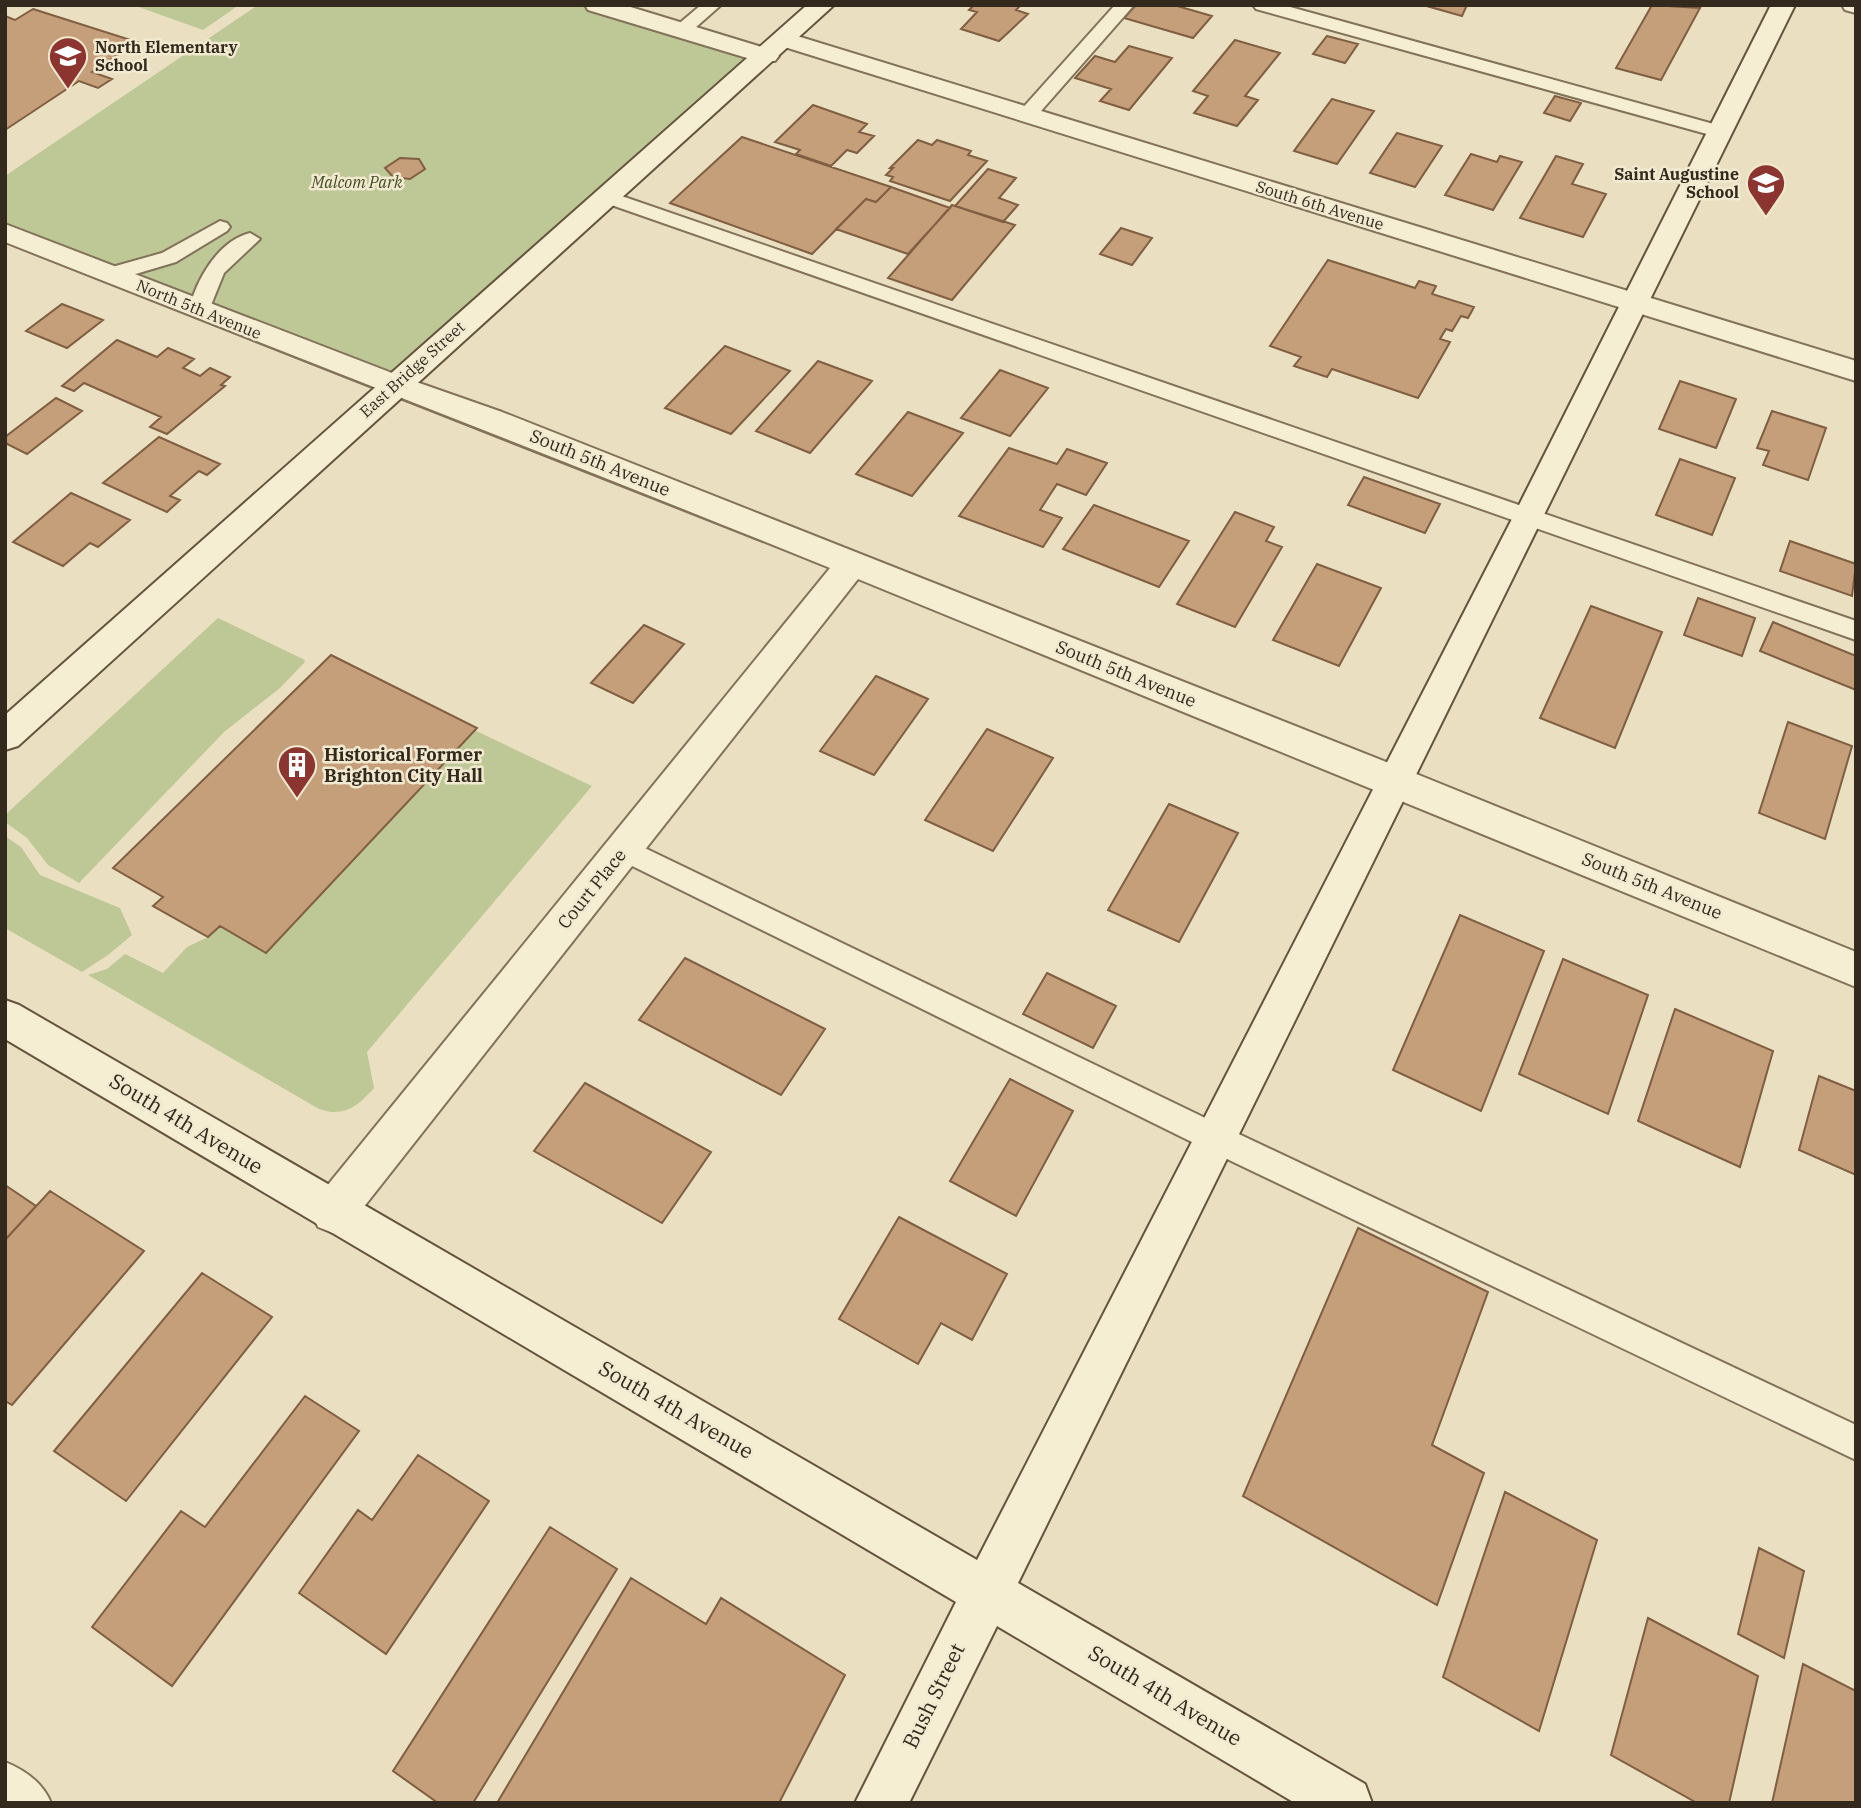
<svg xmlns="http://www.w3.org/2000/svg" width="1861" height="1808" font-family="'IBM Plex Serif',serif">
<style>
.green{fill:#bec796}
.building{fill:#c59e7a;stroke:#7f5e42;stroke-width:2}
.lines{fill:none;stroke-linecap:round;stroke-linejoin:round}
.lane-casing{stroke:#82725a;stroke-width:4}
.street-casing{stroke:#82725a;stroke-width:4}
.secondary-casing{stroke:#64533d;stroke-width:4}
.lane{fill:#f6eed3;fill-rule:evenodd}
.street{fill:#f6eed3;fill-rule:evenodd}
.secondary{fill:#f6eed3;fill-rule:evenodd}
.labels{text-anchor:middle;stroke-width:5;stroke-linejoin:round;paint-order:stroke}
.far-poi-label{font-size:16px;font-weight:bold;fill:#33291d;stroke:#f2ead0;text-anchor:start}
.far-park-label{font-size:16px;font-style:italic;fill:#414e25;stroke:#f2ead0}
.far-street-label{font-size:16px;fill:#33291d;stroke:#f2ead0}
.street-label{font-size:18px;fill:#33291d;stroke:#f2ead0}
.poi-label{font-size:18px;font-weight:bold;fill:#33291d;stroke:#f2ead0;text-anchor:start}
.near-street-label{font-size:21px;fill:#33291d;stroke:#f2ead0}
</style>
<rect width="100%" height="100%" fill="#eae0c1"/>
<path class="green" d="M 133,5 L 239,5 L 203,30 Z
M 258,5 L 597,5 L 766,56 L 394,385 L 5,232 L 5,176 Z
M 218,618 L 305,660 L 304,663 L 280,688 L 224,732 L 79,883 L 48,865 L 27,838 L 5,822 L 5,815 Z
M 474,730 L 592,786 L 367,1052 L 374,1088 C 358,1106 344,1118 319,1109 L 88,975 L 107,969 L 125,954 L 163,973 L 187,947 L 208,937 L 220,926 L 266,953 Z
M 5,836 L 21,847 L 40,875 L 120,908 L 132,935 L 108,955 L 82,972 L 5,928 Z"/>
<path class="building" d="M 974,5 L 1021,5 L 1016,10 L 1028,14 L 999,41 L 961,29 L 977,12 L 969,10 Z
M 1136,5 L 1174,5 L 1212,16 L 1193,38 L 1124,18 Z
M 1423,5 L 1467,5 L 1462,16 Z
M 1652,5 L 1700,8 L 1661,80 L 1616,68 Z
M 33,9 L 137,42 L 92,72 L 112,79 L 98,88 L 79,81 L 5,130 L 5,16 L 15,20 Z
M 1327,36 L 1358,44 L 1345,63 L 1313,54 Z
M 1235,40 L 1280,53 L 1245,96 L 1258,100 L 1237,126 L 1194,113 L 1208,96 L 1193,91 Z
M 1129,46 L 1172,58 L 1129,110 L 1100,101 L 1111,89 L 1075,78 L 1095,56 L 1115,62 Z
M 1555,96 L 1581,103 L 1570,121 L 1544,113 Z
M 1332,99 L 1374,111 L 1337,164 L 1294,151 Z
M 813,105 L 867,124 L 859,132 L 874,136 L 857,153 L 847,150 L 831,166 L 796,154 L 800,150 L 775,142 Z
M 1397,133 L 1442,146 L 1415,187 L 1370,173 Z
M 742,137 L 891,187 L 876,202 L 866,199 L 812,254 L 670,203 Z
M 918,140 L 932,145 L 937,140 L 971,151 L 968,155 L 987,161 L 950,201 L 890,181 L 893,177 L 886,175 L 893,168 L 890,168 Z
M 1471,154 L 1497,162 L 1500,156 L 1522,162 L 1493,210 L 1445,195 Z
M 1556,156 L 1583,164 L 1572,184 L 1606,194 L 1583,237 L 1520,218 Z
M 400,158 L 419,159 L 425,169 L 410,179 L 393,177 L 385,168 Z
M 988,169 L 1016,178 L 999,198 L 1018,205 L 1003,222 L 955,206 Z
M 891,187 L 950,208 L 908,254 L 836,229 L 866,199 L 876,202 Z
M 952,205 L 1015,225 L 952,300 L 888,278 Z
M 1121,228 L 1152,238 L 1132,265 L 1100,254 Z
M 1328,260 L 1415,288 L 1419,281 L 1436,286 L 1432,294 L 1474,307 L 1468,318 L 1461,316 L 1452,331 L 1446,329 L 1440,339 L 1450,342 L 1418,398 L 1332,369 L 1327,377 L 1294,366 L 1301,357 L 1270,346 Z
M 62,304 L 103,320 L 67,348 L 26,331 Z
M 117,340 L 157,357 L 168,348 L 194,359 L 183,368 L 200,376 L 210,368 L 230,377 L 221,385 L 225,386 L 167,434 L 150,427 L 161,417 L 84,383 L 74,391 L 62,386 Z
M 725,346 L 790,371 L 731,434 L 665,408 Z
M 818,361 L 872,381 L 810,453 L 756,431 Z
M 1000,370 L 1048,388 L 1010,436 L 961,418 Z
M 1680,381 L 1736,399 L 1716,448 L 1659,429 Z
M 56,398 L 82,411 L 27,454 L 5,443 L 5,437 Z
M 1772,411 L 1826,428 L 1808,480 L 1763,465 L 1769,451 L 1757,448 Z
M 908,412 L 963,433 L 912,496 L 856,474 Z
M 159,437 L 220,464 L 207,475 L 199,471 L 170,496 L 180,500 L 167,512 L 103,483 Z
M 1009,448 L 1057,464 L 1067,449 L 1107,463 L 1086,495 L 1057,484 L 1040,510 L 1062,518 L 1043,547 L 959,516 Z
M 1680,459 L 1735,478 L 1712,535 L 1656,515 Z
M 1364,477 L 1440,504 L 1425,533 L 1348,505 Z
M 71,493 L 130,520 L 98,547 L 90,543 L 63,566 L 13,542 Z
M 1094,505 L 1189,541 L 1159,587 L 1063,549 Z
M 1235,512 L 1274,527 L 1266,541 L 1282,547 L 1235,627 L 1177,604 Z
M 1790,541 L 1856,564 L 1852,596 L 1780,571 Z
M 1317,564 L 1381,588 L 1339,666 L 1273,640 Z
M 1698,598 L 1755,618 L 1742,656 L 1684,635 Z
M 1591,606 L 1662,632 L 1615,748 L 1540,718 Z
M 1773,622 L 1856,656 L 1856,690 L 1760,651 Z
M 644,625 L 684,644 L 633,703 L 591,683 Z
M 331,655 L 477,728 L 266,953 L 220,926 L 208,937 L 153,906 L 163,897 L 113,868 Z
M 876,676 L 928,699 L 874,775 L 820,751 Z
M 1788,722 L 1852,746 L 1825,839 L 1759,813 Z
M 987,729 L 1053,758 L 993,851 L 925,820 Z
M 1169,804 L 1238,833 L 1179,942 L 1108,910 Z
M 1460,915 L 1544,951 L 1481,1111 L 1393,1070 Z
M 685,958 L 825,1029 L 781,1095 L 639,1020 Z
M 1563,959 L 1648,995 L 1608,1114 L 1519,1074 Z
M 1047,973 L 1116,1006 L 1093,1048 L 1023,1014 Z
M 1675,1009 L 1773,1051 L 1740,1167 L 1638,1121 Z
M 1819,1076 L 1856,1091 L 1856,1175 L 1799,1150 Z
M 1010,1079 L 1073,1111 L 1016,1216 L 950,1181 Z
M 585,1083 L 711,1152 L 662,1223 L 534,1151 Z
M 5,1185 L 36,1206 L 5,1240 Z
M 50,1191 L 144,1251 L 12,1405 L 5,1401 L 5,1240 Z
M 899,1217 L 1007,1274 L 972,1340 L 941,1323 L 918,1364 L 839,1319 Z
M 1358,1228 L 1488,1292 L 1432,1445 L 1484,1473 L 1437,1605 L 1243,1496 Z
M 202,1273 L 272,1317 L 126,1501 L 54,1451 Z
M 305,1396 L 359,1431 L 172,1686 L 92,1627 L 181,1511 L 205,1527 Z
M 418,1455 L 489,1501 L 386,1654 L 299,1593 L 358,1510 L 372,1520 Z
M 1505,1492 L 1597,1540 L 1539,1731 L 1443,1677 Z
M 550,1527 L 617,1569 L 473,1803 L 438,1803 L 393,1771 Z
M 1759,1548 L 1804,1571 L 1784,1658 L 1738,1634 Z
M 631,1578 L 706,1624 L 721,1598 L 845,1675 L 779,1803 L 497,1803 Z
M 1648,1618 L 1758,1676 L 1729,1803 L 1697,1803 L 1611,1755 Z
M 1803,1664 L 1856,1691 L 1856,1803 L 1772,1803 Z"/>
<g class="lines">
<g class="lane-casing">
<path id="lane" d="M 701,5 L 721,5 L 687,35 L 675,35 L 672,31 L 675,27 Z
M 1115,5 L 1134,5 L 1034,119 L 1020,119 L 1018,115 L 1020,111 Z
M 1253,5 L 1283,5 L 1728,128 L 1731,132 L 1721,138 L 1714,136 L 1256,9 Z
M 607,191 L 1856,621 L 1856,640 L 600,201 L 597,197 L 600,193 Z
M 220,221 L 227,223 L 230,227 L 227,231 L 176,262 L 112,281 L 102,274 L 105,269 L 162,253 Z
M 250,233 L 260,239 L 224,273 L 207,315 L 193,315 L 189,310 C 196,280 218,241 250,233 Z
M 624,838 L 1226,1128 L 1856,1425 L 1856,1460 L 1204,1148 L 614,857 L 610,849 L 614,841 Z
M 5,1762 C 25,1770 43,1783 51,1803 L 5,1803 Z"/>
</g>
<g class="street-casing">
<path id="street" d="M 585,5 L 624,5 L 775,51 L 779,56 L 775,61 L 757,61 L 588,10 Z
M 1842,5 L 1856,5 L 1856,13 L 1845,10 Z
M 784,32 L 1856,361 L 1856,381 L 775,44 L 772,39 L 775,34 Z
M 5,224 L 405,378 L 502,412 L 1409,771 L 1856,952 L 1856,987 L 858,579 L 348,1227 L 333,1233 L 318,1227 L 311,1212 L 318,1197 L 830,568 C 556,457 280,351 5,242 Z"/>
</g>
<g class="secondary-casing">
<path id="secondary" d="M 807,5 L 834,5 L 18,746 L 5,750 L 5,715 Z
M 1771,5 L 1795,5 L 1018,1583 L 1365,1784 L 1372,1803 L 1295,1803 L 997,1626 L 909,1803 L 855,1803 L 956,1602 L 5,1039 L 5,1000 L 19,1005 L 977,1560 L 1513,517 Z"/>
</g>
<use href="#lane" class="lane"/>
<use href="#street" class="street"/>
<use href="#secondary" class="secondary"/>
</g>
<defs>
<g id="school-pin" transform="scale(2.0125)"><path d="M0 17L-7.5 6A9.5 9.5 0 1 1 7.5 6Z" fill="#8c342f" stroke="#f2ead0"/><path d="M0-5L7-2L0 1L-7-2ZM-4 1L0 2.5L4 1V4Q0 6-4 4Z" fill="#fff"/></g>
<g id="building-pin" transform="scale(2.0125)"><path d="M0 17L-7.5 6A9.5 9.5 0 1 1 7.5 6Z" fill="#8c342f" stroke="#f2ead0"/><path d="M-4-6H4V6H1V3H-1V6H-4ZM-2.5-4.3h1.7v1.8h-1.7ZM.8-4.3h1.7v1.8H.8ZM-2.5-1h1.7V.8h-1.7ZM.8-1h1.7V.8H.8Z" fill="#fff"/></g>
</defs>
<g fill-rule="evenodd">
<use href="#school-pin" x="68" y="56"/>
<use href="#school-pin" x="1766" y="183"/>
<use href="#building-pin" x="297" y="765"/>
</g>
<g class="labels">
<g class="far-poi-label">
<text x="95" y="53">North Elementary<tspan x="95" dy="18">School</tspan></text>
<text x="1739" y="180" text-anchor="end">Saint Augustine<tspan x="1739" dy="18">School</tspan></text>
</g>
<g class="far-park-label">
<text x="357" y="188">Malcom Park</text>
</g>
<g class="far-street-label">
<text transform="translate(1320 205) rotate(17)" y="6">South 6th Avenue</text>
<text transform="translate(199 309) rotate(22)" y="6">North 5th Avenue</text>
<text transform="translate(412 369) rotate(-42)" y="6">East Bridge Street</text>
</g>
<g class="street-label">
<text transform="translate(600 463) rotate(22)" y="6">South 5th Avenue</text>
<text transform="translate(1126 674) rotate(22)" y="6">South 5th Avenue</text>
<text transform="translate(1652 886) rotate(22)" y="6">South 5th Avenue</text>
<text transform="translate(592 889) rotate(-51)" y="6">Court Place</text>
</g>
<g class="poi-label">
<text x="324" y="761">Historical Former<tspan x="324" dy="21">Brighton City Hall</tspan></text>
</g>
<g class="near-street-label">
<text transform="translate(186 1124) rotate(31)" y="7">South 4th Avenue</text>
<text transform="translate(676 1410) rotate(30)" y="7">South 4th Avenue</text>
<text transform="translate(934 1696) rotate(-64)" y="7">Bush Street</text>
<text transform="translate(1165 1696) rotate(31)" y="7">South 4th Avenue</text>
</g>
</g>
<rect width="1861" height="1808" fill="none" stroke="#33291d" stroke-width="14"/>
</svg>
